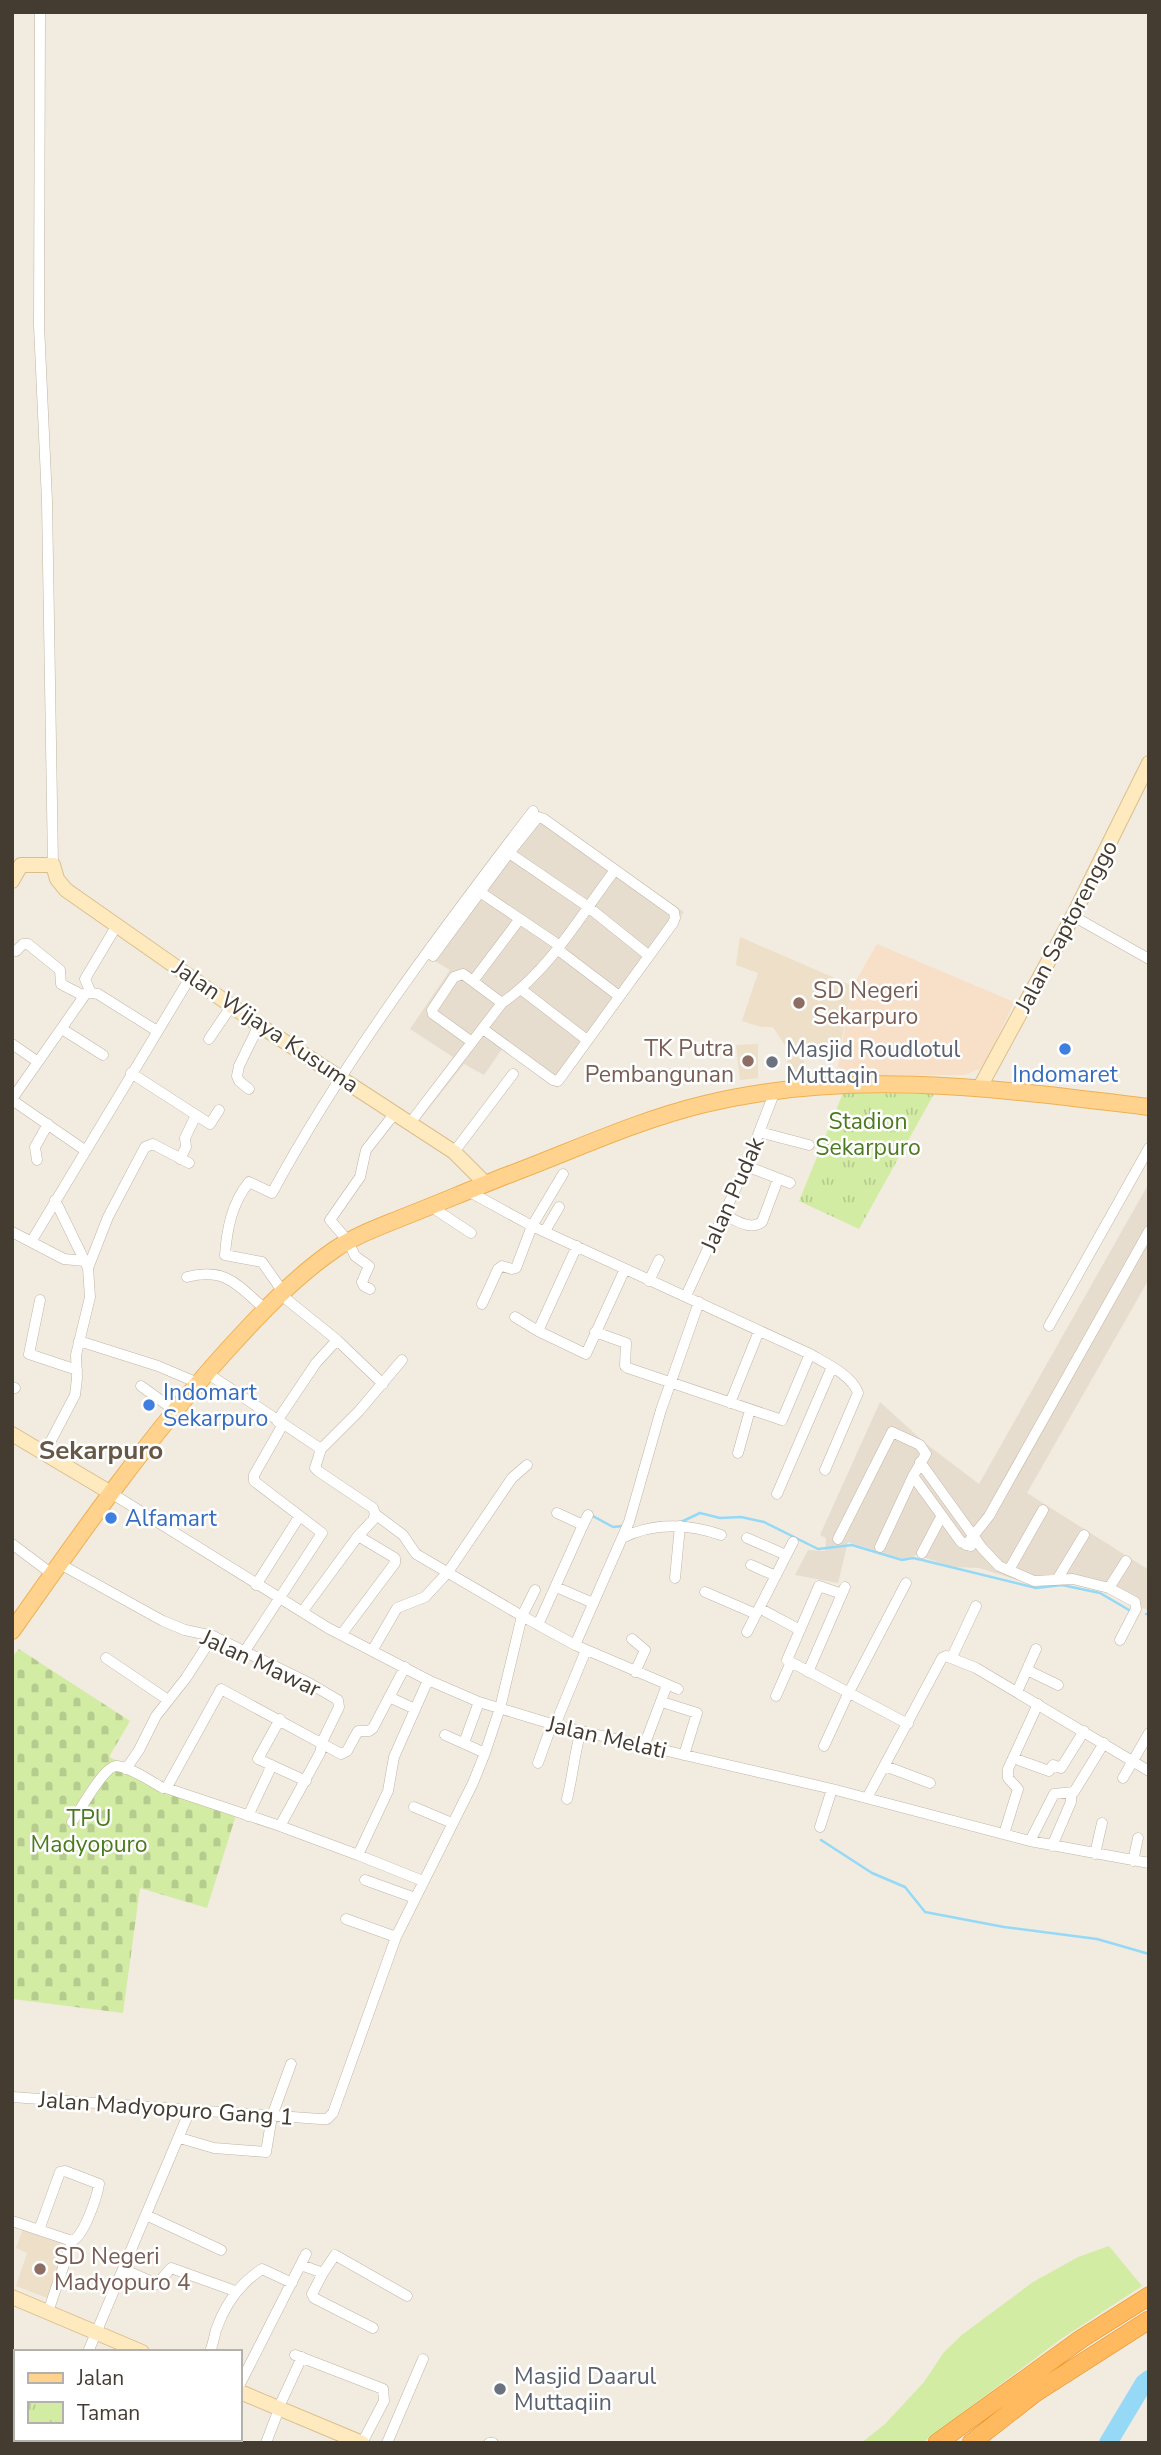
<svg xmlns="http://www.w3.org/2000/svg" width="1161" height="2455" font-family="'Nunito Sans',sans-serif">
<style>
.residential{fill:#e7ddce}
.commercial{fill:#f8dfc8}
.education{fill:#eddfc8}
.green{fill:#d3eca4}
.cemetery{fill:url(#cemetery-stones)}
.park{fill:url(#park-tufts)}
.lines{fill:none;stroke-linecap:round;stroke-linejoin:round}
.stream{stroke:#95d9f7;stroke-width:2.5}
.river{stroke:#95d9f7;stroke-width:18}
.street-casing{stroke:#c1b5a5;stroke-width:11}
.secondary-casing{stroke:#dabf8d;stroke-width:16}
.primary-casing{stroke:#efb052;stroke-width:18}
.highway-casing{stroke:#ec8d21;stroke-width:19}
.street{stroke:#fff;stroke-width:10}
.secondary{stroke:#ffe9be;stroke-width:14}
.primary{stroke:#ffd38d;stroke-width:16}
.highway{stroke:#ffba5f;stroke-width:18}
.education-dot{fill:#8d6e63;stroke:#fff;stroke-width:2.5}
.shop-dot{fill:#3f7fe0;stroke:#fff;stroke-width:2.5}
.worship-dot{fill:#6b7280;stroke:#fff;stroke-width:2.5}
.labels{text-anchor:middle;stroke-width:5;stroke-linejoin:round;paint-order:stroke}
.street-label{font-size:23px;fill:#443b31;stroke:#fff}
.education-label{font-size:23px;fill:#785e54;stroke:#fff;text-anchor:start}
.worship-label{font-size:23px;fill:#5b616d;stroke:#fff;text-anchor:start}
.shop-label{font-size:23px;fill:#366cbe;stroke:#fff;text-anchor:start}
.park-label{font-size:23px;fill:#4b7a20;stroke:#fff}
.quarter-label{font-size:26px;font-weight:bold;fill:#675747;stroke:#fff}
</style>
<defs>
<pattern id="cemetery-stones" width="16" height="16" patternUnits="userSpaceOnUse" patternTransform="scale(1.75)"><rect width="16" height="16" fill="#d3eca4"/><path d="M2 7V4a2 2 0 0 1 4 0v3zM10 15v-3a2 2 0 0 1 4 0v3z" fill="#b6cb8e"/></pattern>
<pattern id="park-tufts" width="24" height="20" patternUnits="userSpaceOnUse" patternTransform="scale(1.75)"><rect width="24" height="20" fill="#d3eca4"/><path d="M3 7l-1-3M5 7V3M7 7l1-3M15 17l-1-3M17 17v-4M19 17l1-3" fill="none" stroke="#b6cb8e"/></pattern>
</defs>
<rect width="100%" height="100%" fill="#f2ebe0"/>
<path class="residential" d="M 537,810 L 684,912 L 557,1088 L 502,1049 L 484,1075 L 464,1064 L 419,1121 L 410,1115 L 453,1057 L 410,1029 L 450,970 L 426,956 Z
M 1149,1183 L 1149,1279 L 1027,1493 L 1149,1570 L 1149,1610 L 1129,1604 L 1105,1590 L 1070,1583 L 1056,1583 L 1036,1586 L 979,1568 L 952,1567 L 917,1555 L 903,1559 L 848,1542 L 838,1583 L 795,1575 L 808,1550 L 825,1551 L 826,1538 L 820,1535 L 880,1402 L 925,1443 L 979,1484 Z"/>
<path class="commercial" d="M 877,944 L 1014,1002 L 984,1067 L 965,1075 L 836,1076 L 853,986 Z"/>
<path class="education" d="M 740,937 L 853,986 L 837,1060 L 805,1057 L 802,1073 L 787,1075 L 788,1050 L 773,1027 L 761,1027 L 742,1021 L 758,973 L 736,965 Z
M 758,1044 L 758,1078 L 740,1080 L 736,1045 Z
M 24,2226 L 69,2241 L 50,2299 L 16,2286 L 27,2253 L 16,2248 Z"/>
<path class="green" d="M 1109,2246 L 1142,2286 L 1061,2339 L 922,2443 L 861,2443 L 885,2424 L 924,2382 L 944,2352 L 963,2334 L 1033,2282 L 1078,2257 Z"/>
<path class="cemetery" d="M 19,1649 L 130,1721 L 109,1757 L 236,1815 L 207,1908 L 140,1888 L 123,2013 L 12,1999 L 12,1657 Z"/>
<path class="park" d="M 843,1093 L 934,1094 L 859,1229 L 799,1201 Z"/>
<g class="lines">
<path class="stream" d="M 591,1515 L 613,1527 L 623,1526
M 681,1522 L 700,1513 L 720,1518 L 741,1517 L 764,1522 L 818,1549 L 852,1545 L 902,1560 L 913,1558 L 922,1560 L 1036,1588 L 1062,1585 L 1100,1593 L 1129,1610
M 1146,1614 L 1149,1614
M 821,1840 L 872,1873 L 905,1887 L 925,1912 L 1004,1927 L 1097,1939 L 1149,1954"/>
<path class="river" d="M 1108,2443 L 1144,2383 L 1149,2379"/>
<g class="street-casing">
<path id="street" d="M 40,12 L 39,325 L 47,501 L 53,865
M 509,853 L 587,906 L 648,955
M 480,892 L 560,946
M 1073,916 L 1149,959
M 557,949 L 619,996
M 12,950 L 16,951 L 23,944 L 28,944 L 60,970 L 61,984 L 84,996
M 433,956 L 509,853 L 538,817 L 544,819 L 674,912 L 675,918 L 673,923 L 558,1081 L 553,1080 L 483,1029
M 473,981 L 519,920
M 522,990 L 587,1040
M 90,991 L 85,979 L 117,925
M 62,1029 L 103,1055
M 209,1039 L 232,1005
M 472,1042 L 433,1014 L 432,1010 L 454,977 L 463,974 L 502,1003
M 12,1044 L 38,1062
M 131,1073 L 210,1124 L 219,1110
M 249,1089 L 239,1081 L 237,1076 L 239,1066 L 259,1025
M 12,1099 L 87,992 L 98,994 L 157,1031
M 12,1100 L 86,1151
M 410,1123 L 502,1003 C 550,970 580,916 615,870
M 759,1132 L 809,1145
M 454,1152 L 513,1074
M 180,1159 L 186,1147 L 185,1138 L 196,1115
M 37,1160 L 35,1147 L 48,1124
M 746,1166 L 790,1183
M 468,1191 L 532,1226 L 810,1354 C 825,1363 852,1375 858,1393 L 825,1470
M 430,1206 L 471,1233
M 724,1215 C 736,1220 750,1231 762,1222 L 778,1179
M 545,1231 L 559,1207
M 12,1232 L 64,1259 L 84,1261
M 31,1242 L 191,976
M 88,1268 L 108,1217 L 145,1147 L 153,1144 L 189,1163
M 187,1277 C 227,1267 238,1286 265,1309
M 649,1281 L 659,1260
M 370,1289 L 364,1286 L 362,1282 L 369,1266 L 355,1256 L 348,1241 L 330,1220 L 360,1177 L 366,1150 L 395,1113
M 283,1292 L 262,1262 L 225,1255 C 227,1228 232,1203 249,1182 L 272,1193 C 346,1057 439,934 533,811
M 280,1294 L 337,1340 L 383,1384
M 686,1296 L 746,1166 L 775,1091
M 40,1300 L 29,1354 L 77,1370
M 482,1304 L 498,1269 L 502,1266 L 512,1269 L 516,1268 L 532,1226 L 563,1174
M 515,1317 L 538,1331 L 586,1354 L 625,1269
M 1049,1326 L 1149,1148
M 538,1331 L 577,1246
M 595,1332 L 626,1343 L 625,1366 L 628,1368 L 782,1420 L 810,1354
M 79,1341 L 158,1366 L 198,1383
M 207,1373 L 321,1449
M 141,1386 L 174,1410
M 12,1387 L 15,1388
M 730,1403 L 759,1331
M 277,1421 L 316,1363 L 337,1340
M 45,1452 L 75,1395 L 77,1378 L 76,1355 L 90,1297 L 88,1268 L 55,1200
M 738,1453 L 750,1410
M 920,1462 L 982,1548 L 999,1566 L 1034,1581 L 1073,1579 L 1109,1588 L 1135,1602 L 1136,1609 L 1120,1640
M 913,1476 L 961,1542 L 971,1546
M 111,1493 L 328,1628 L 428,1680 L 479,1702 L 555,1725 L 832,1789 L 1030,1841 L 1149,1863
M 777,1494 L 832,1367
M 375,1514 L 403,1535 L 416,1554 L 522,1616 L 535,1590
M 583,1525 L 588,1515
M 622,1538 C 654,1522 689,1524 721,1535
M 747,1538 L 786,1555
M 838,1539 L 892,1432 L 920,1445 L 926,1454 L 913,1476 L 880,1547
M 12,1544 L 52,1574
M 966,1545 L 989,1516 L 1149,1231
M 922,1553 L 941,1517
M 60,1564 L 163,1621 L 185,1630 L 213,1636 L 309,1683 L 338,1700 L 339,1707 L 323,1740 L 320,1753 L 280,1826 L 358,1855 L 388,1791 L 394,1757 L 428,1680
M 751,1565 L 776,1576
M 1009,1570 L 1043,1510
M 675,1578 L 680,1526
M 1058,1578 L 1084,1535
M 256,1585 L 299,1517
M 556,1587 L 593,1603
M 1109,1588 L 1126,1561
M 705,1592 L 756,1614
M 842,1594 L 819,1586 L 787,1660 L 908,1724
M 759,1608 L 800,1630
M 302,1612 L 358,1536 L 373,1520 L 375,1514 L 373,1508 L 318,1471 L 315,1468 L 321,1449 L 359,1411 L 402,1360
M 538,1625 L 583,1525 L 557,1513
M 747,1632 L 793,1542
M 341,1635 L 395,1563 L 395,1558 L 358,1536
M 632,1639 L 645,1650 L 635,1672
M 575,1645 L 678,1689
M 245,1651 L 322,1533 L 254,1481 L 254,1475 L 282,1426
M 372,1651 L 397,1608 L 425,1597 L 448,1572 L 512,1478 L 527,1465
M 952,1657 L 976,1606
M 106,1658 L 168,1700
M 1027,1670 L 1058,1685
M 808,1672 L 845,1587
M 1017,1692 L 1036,1649
M 776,1696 L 791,1662
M 389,1697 L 415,1709
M 662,1702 L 697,1713 L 684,1755
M 280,1719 L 258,1759 L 306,1781
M 555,1725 L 586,1650
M 445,1735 L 485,1753
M 464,1743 L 479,1702
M 644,1746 L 667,1685
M 824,1746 L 848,1694 L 906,1583
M 1013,1758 L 1049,1771 L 1053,1765 L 1061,1768 L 1084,1731
M 538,1763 L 552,1724
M 885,1766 L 930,1783
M 126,1769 L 139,1750 L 156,1716 L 186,1678 L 213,1636
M 1123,1778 L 1149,1733
M 166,1788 L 280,1826
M 867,1798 L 942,1658 L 946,1656 L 976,1668 L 1149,1771
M 567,1799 C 573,1775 574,1754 581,1731
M 414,1807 L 452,1823
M 248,1816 L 272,1765
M 72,1822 C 80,1811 104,1765 117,1766 C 132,1768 150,1781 163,1788 L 167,1787 L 221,1689 L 341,1754 L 347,1751 L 358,1731 L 369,1731 L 373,1728 L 405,1667
M 820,1827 L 832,1789
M 1004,1834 L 1018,1789 L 1008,1778 L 1008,1769 L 1038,1704
M 1030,1841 L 1054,1794 L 1074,1792 L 1104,1743
M 1052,1846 L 1071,1802 L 1071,1794
M 1095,1854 L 1102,1823
M 358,1855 L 423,1881
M 1133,1861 L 1138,1838
M 365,1880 L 415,1898
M 346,1919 L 396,1937
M 12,2097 L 320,2119 L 327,2119 L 333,2113 L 396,1937 L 473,1783 L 485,1753 L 500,1708 L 522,1616 L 575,1645 L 629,1522 L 661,1410 L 699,1302
M 180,2138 L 214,2148 L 266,2152 L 272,2116 L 291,2064
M 146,2215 L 221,2250
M 12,2221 L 72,2241
M 39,2230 L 60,2172 L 65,2171 L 99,2184 C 97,2197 84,2236 72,2241 L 48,2312
M 301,2265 L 323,2273 L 335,2255 L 407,2296
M 123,2269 L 157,2284 L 171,2268 L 235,2291
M 323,2273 L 312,2294 L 314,2298 L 373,2328
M 88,2352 L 190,2110
M 210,2352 C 213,2344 214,2338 216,2330 C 225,2304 239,2284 262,2269 L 292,2283
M 295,2355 L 383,2389 L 384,2401 L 362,2443
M 240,2384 L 306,2254
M 278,2409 L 302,2357
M 79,2439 L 80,2443
M 196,2439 L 203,2443
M 148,2443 L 149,2439
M 266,2443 L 279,2409
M 387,2443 L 423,2359
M 489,2443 L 493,2443"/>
</g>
<g class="secondary-casing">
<path id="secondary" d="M 12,881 L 21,865 L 53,865 L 57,879 L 66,890 L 259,1025 L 454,1152 L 486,1184
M 980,1087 L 1073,916 L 1149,763
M 12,1434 L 111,1493
M 12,2297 L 142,2352
M 240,2392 L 362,2443"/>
</g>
<g class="primary-casing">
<path id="primary" d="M 12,1631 C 81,1533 150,1435 230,1347 C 262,1312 295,1277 334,1250 C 354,1236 379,1227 401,1218 C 437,1204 472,1189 508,1175 C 572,1151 638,1120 705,1104 C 852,1068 1001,1089 1149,1107"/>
</g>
<g class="highway-casing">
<path id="highway" d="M 937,2443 L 1081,2339 L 1149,2296
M 971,2443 L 1035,2393 L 1149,2320"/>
</g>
<use href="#street" class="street"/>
<use href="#secondary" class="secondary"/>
<use href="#primary" class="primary"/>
<use href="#highway" class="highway"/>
</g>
<g class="education-dot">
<circle cx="799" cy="1003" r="7"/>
<circle cx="748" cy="1061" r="7"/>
<circle cx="40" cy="2269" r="7"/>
</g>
<g class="shop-dot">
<circle cx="1065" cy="1049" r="7"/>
<circle cx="149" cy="1405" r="7"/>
<circle cx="111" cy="1518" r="7"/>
</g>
<g class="worship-dot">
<circle cx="772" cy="1062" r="7"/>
<circle cx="500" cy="2389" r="7"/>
</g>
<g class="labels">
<g class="street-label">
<text transform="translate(1066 926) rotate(-62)" y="8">Jalan Saptorenggo</text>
<text transform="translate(266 1026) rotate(34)" y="8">Jalan Wijaya Kusuma</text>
<text transform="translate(732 1194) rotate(-66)" y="8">Jalan Pudak</text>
<text transform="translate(261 1663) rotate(25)" y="8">Jalan Mawar</text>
<text transform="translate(607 1737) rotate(13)" y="8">Jalan Melati</text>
<text transform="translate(166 2108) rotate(4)" y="8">Jalan Madyopuro Gang 1</text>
</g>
<g class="education-label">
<text x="813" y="998">SD Negeri<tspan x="813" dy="26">Sekarpuro</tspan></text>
<text x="734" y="1056" text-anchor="end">TK Putra<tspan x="734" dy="26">Pembangunan</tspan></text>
<text x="54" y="2264">SD Negeri<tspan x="54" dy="26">Madyopuro 4</tspan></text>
</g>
<g class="worship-label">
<text x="786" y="1057">Masjid Roudlotul<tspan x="786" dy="26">Muttaqin</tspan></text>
<text x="514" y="2384">Masjid Daarul<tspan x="514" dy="26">Muttaqiin</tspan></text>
</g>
<g class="shop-label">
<text x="1065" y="1082" text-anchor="middle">Indomaret</text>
<text x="163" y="1400">Indomart<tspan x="163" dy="26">Sekarpuro</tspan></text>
<text x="125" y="1526">Alfamart</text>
</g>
<g class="park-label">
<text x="868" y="1129">Stadion<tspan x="868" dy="26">Sekarpuro</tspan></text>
<text x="89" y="1826">TPU<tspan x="89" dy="26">Madyopuro</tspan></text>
</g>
<g class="quarter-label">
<text x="101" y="1459">Sekarpuro</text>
</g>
</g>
<rect width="1161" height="2455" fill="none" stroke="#443b31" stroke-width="28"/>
<rect x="14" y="2350" width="228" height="91" fill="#ffffff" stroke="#b4b1ad" stroke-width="2"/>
<rect x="28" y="2373" width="35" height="10" fill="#ffd38d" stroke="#b4b1ad" stroke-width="2"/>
<text x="77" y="2385" font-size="21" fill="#443b31">Jalan</text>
<rect x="28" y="2402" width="35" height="21" fill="url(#park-tufts)" stroke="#b4b1ad" stroke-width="2"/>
<text x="77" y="2420" font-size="21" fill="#443b31">Taman</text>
</svg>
